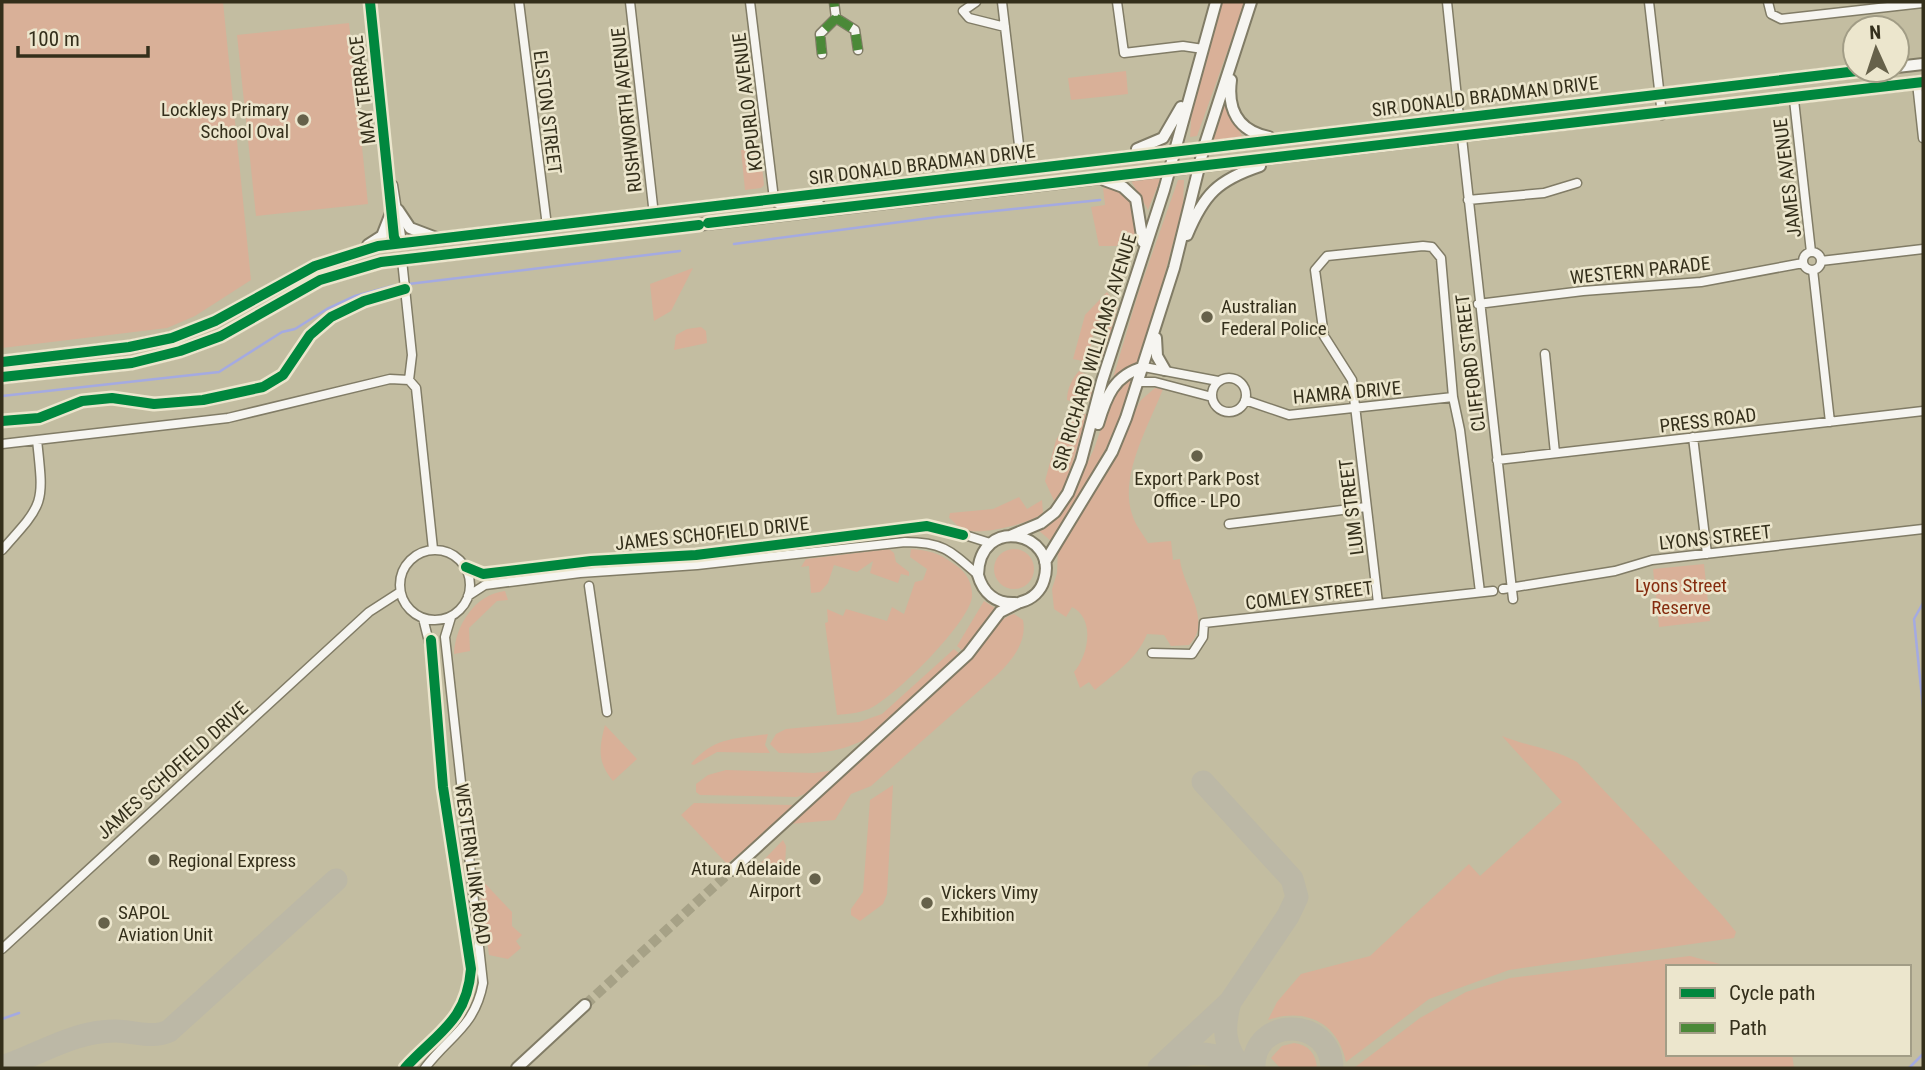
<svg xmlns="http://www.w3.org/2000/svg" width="1925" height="1070" font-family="'Roboto Condensed',sans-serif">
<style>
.green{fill:#d9b098}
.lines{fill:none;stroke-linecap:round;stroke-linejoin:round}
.stream{stroke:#a4aae1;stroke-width:2.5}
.taxiway{stroke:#bcb8a6;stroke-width:23}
.major-tunnel{stroke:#a6a186;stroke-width:10;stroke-dasharray:10 5;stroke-linecap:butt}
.minor-casing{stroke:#817c66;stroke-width:11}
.major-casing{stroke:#817c66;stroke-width:14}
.minor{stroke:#f6f5f1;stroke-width:8}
.major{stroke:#f6f5f1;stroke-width:10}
.quiet{stroke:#4b8938;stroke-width:9;stroke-dasharray:18 9;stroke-linecap:butt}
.cycleway-casing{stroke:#ece6cd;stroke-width:15}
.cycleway{stroke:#00873e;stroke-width:10}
.poi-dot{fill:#66614a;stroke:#ece6cd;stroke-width:2.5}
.labels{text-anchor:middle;stroke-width:5;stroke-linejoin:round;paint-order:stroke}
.street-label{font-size:19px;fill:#342f1b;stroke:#ece6cd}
.poi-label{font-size:19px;fill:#342f1b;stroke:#ece6cd;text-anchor:start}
.park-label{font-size:19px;fill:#852c0f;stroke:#ece6cd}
</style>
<rect width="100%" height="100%" fill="#c3bda1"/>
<path class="green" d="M 2,2 L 223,2 L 251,280 L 195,316 L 167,328 L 2,348 Z
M 1222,2 L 1245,2 L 1197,136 L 1190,137 L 1192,105 Z
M 349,23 L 368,204 L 256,216 L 237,35 Z
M 1126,71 L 1128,94 L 1071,100 L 1068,78 Z
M 1224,101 L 1243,138 L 1212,142 L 1211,140 Z
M 760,148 L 764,185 L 761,188 L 745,190 L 741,150 Z
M 1162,175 L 1148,210 L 1130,179 Z
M 1178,180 L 1184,180 L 1183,205 L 1141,364 L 1113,378 L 1138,294 Z
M 1103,188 C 1130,190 1141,213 1134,237 L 1120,239 L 1117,246 L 1099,246 L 1091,207 L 1105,205 Z
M 693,268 L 671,311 L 654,321 L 650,284 Z
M 1107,292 L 1118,306 L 1105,354 L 1097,362 L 1107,330 L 1102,329 L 1093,334 L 1088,362 L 1073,359 L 1085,315 Z
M 701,327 L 706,331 L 707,343 L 674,350 L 676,335 L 687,329 Z
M 1079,371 L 1090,376 L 1095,386 L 1091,400 L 1081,404 L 1067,400 C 1067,389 1072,379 1079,371 Z
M 1132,376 L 1137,379 L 1096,470 L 1051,541 L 1037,529 L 1065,509 L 1094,449 L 1114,391 Z
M 1155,388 L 1163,389 C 1149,425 1119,476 1132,514 C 1135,525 1143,534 1148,543 L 1171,541 L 1173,560 L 1180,559 C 1182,586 1214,621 1189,645 L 1171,646 L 1164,635 L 1147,634 C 1137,659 1115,673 1095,690 L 1089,682 L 1080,688 L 1074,672 C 1088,656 1096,619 1072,607 L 1066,617 L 1054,609 L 1052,589 L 1057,573 L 1058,549 L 1141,400 Z
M 1088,413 L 1067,481 L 1055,503 L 1045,481 L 1056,440 L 1068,421 Z
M 1019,497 L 1027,509 L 1042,500 L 1043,513 C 1029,524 983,535 966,530 C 957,527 955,522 949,518 L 950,513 L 993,509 Z
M994 569a20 20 0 1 1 40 0a20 20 0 1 1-40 0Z
M 889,549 L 894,553 L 896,562 L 909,572 L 909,576 L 901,574 L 898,583 L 870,573 L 873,561 L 857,572 L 834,565 L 828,583 L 820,592 L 811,593 L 809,566 L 801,567 L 806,559 Z
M 911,549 C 927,550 939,553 951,562 C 964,570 973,580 972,597 C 969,623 894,698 869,709 C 859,713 847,714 837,715 L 825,623 L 828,622 L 827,609 L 843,616 L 846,609 L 887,621 L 892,607 L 904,614 L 915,582 L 923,580 L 927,569 L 910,557 Z
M 1704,564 L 1710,621 L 1659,627 L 1653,569 Z
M 505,591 L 508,600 L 497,601 L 469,628 L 470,651 L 454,654 C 455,626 475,594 505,591 Z
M 984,601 L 995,608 L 963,651 L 957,646 Z
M 1014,614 L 1023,620 C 1027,642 1013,659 998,674 L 871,786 L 851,794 L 835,820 L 789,824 C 854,769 917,712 976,651 C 989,638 996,619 1014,614 Z
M 954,649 L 961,655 L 871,736 C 840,754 814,754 779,753 L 770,744 L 776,734 L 786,729 L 859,722 L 882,714 Z
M 605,725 L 637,759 L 613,781 C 597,762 599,748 605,725 Z
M 768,734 L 765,745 L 770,753 L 717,752 L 694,765 L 691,764 C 714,737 735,739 768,734 Z
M 1502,736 C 1527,746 1554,749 1577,762 L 1722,915 L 1736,932 L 1734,938 L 1509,970 L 1429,999 L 1346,1062 C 1338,1023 1306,1007 1268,1020 L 1277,1002 L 1301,974 L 1370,956 L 1469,864 L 1480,876 L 1562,802 Z
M 726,770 L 814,773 L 836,770 L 815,790 L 797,797 L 700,795 L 696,792 L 696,784 L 708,775 Z
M 893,785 L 887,894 L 883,904 L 860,921 L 851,915 L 851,909 L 863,892 L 870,800 Z
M 694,803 L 792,805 L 794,808 L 727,864 L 681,815 Z
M 783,840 L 786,846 L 785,867 L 778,873 L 763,873 L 756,868 Z
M 478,876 L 512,912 L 512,926 L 522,935 L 516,941 L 521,948 L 508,959 L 489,955 Z
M 1690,956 L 1731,967 L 1668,967 L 1668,1054 L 1792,1054 L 1794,1068 L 1354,1068 L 1420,1018 L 1466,992 L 1510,978 Z
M 1294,1043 C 1309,1045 1316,1054 1317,1068 L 1280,1068 L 1271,1058 L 1282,1046 Z"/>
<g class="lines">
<path class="stream" d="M 734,244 L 938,217 L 1100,200
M 2,396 L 219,372 L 282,332 L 295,329 L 327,309 L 355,296 L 392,286 L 680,251
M 1923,603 L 1914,619 L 1923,708
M 2,1019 L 19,1013
M 1909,1068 L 1923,1054"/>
<path class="taxiway" d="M 1230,1002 C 1223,1027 1223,1048 1242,1068
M 1168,1062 C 1193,1048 1219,1053 1241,1068
M 2,1067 C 40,1054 74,1031 115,1031 C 133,1031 153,1039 169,1031 L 336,880
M 1159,1068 L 1230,1002 L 1288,916 L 1297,897 L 1292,879 L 1203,782
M 1254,1068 C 1252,1016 1331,1016 1332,1068"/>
<path class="major-tunnel" d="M 585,1005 L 732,870"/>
<g class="minor-casing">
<path id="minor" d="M 370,2 L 394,237 L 397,243
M 519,2 L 547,226
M 630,2 L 654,215
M 750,2 L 774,199
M 976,2 L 963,11 L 969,18 L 1005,27
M 1002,2 L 1022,170
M 1117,2 L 1124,53 L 1183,46 L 1203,49
M 1447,2 L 1459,117
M 1649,2 L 1662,115
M 1768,2 L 1771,14 L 1781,19 L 1923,3
M 836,18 L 855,30 L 858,50
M 822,54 L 820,34 L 836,18 L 834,2
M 1917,83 L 1923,138
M 1794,100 L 1811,252
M 1462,138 L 1513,599
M 393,185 L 401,236 L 397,243
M 1468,200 L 1544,193 L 1577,183
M1803 261a9 9 0 1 1 18 0a9 9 0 1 1-18 0Z
M 402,260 L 412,355 L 409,380
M 1821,261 L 1923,249
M 1813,270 L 1830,422
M 1478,304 L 1583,291 L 1701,282 L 1803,263
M 1545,354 L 1555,453
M 1144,367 L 1218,381
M1212 395a17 17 0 1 1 34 0a17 17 0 1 1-34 0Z
M 409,380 L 416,388 L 433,549
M 1139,382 L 1155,382 L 1212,397
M 1245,400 L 1289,415 L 1453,397
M 1693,437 L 1707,554
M 2,444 L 228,418 L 390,379 L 409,380
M 1497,460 L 1923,411
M 1229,524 L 1366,507
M400 585a35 35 0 1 1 70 0a35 35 0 1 1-70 0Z
M 2,550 C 45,502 44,505 37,440
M 466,567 L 483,574 L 591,561 L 696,555 L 927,526 L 946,529 L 990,543
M 589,586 L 607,712
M 1503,589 L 1615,571 L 1652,560 L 1923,529
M 468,596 L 485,585 L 580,573 L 697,565 L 905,542 C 943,542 951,551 978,575
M 1378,603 L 1352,380 L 1324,336 L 1315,270 L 1327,256 L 1423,246 L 1432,247 L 1441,258 L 1453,397 L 1460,430 L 1480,592
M 1152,653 L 1192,654 L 1203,637 L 1204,623 L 1493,591
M 2,949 L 369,612 L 400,592
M 405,1068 C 437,1033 467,1021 471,969 L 443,787 L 434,662 L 423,618
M 425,1068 C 449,1036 475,1027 483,983 L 445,637 L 451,617"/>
</g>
<g class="major-casing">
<path id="major" d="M 1897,67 L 1923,64
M 1231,80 C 1227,110 1238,131 1269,137
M 1137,149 L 1163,138 L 1181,107
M 1104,180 L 1123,187 L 1136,199 L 1143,242
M 774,199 L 784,207 L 819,205
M 398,210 L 410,228 L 439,239
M 1187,235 C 1204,194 1218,180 1260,166
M 368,245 L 382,236 L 391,213
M 1156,338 L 1157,356 L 1165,370
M 2,362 L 129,347 L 172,338 L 215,321 L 315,266 L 378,246 L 1866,70
M 2,377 L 132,363 L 180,351 L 221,336 L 320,280 L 381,262 L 1923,82
M 1098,424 C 1106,397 1114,375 1144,367
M 1010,536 L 1041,523 L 1055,512 L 1068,493 L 1081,461 L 1102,381 L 1164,190 L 1216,2
M 1045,562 L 1112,452 L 1126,418 L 1174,268 L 1204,147 L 1251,2
M 1015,603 C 996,604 983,593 978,575 C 979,514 1059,532 1044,580 C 1041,591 1032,599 1021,602
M 732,870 L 968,654 L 1000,612 L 1018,603
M 517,1068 L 585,1005"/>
</g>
<use href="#minor" class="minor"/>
<use href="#major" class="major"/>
<path class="quiet" d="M 836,18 L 855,30 L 858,50
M 822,54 L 820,34 L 836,18 L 834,2"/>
<g class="cycleway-casing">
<path id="cycleway" d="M 370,2 L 394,237 L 397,243
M 708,223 L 1923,82
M 2,362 L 129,347 L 172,338 L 215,321 L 315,266 L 378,246 L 1866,70
M 2,377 L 132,363 L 180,351 L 221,336 L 320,280 L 381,262 L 699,225
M 2,421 L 39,418 L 82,401 L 112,398 L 154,404 L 203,400 L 263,387 L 283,375 L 310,335 L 331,317 L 364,301 L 405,289
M 466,567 L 483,574 L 591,561 L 696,555 L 927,526 L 963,535
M 405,1068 C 437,1033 467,1021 471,969 L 443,787 L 431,640"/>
</g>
<use href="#cycleway" class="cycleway"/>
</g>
<g class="poi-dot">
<circle cx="303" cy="120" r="7"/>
<circle cx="1207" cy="317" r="7"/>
<circle cx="1197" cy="456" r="7"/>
<circle cx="154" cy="860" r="7"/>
<circle cx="815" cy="879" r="7"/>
<circle cx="927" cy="903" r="7"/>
<circle cx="104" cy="923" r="7"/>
</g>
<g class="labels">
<g class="street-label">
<text transform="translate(362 90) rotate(-97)" y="7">MAY TERRACE</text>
<text transform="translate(1485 96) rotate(-7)" y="7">SIR DONALD BRADMAN DRIVE</text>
<text transform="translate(747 102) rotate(-97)" y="7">KOPURLO AVENUE</text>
<text transform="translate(626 110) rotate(-96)" y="7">RUSHWORTH AVENUE</text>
<text transform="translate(548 112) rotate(83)" y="7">ELSTON STREET</text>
<text transform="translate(922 164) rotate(-7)" y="7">SIR DONALD BRADMAN DRIVE</text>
<text transform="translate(1787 178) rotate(-97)" y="7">JAMES AVENUE</text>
<text transform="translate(1640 270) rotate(-6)" y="7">WESTERN PARADE</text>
<text transform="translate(1094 352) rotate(-73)" y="7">SIR RICHARD WILLIAMS AVENUE</text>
<text transform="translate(1470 363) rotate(-97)" y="7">CLIFFORD STREET</text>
<text transform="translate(1347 392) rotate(-5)" y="7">HAMRA DRIVE</text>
<text transform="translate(1708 420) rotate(-7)" y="7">PRESS ROAD</text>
<text transform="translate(1351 507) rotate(-97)" y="7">LUM STREET</text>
<text transform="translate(712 533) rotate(-6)" y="7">JAMES SCHOFIELD DRIVE</text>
<text transform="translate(1715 537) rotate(-6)" y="7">LYONS STREET</text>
<text transform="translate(1309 595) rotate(-7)" y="7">COMLEY STREET</text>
<text transform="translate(172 770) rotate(-42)" y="7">JAMES SCHOFIELD DRIVE</text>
<text transform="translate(473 864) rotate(82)" y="7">WESTERN LINK ROAD</text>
</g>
<g class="poi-label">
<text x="289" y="116" text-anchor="end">Lockleys Primary<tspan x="289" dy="22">School Oval</tspan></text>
<text x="1221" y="313">Australian<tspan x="1221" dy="22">Federal Police</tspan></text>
<text x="1197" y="485" text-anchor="middle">Export Park Post<tspan x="1197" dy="22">Office - LPO</tspan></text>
<text x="168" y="867">Regional Express</text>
<text x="801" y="875" text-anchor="end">Atura Adelaide<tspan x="801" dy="22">Airport</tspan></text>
<text x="941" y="899">Vickers Vimy<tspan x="941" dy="22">Exhibition</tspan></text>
<text x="118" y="919">SAPOL<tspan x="118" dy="22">Aviation Unit</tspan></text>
</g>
<g class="park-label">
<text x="1681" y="592">Lyons Street<tspan x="1681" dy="22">Reserve</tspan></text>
</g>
</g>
<rect width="1925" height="1070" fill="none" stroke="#342f1b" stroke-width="7"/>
<rect x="1666" y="965" width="245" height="91" fill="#ece6cd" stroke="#a29d86" stroke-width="2"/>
<rect x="1680" y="988" width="35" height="10" fill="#00873e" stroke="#a29d86" stroke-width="2"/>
<text x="1729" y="1000" font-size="21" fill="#342f1b">Cycle path</text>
<rect x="1680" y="1023" width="35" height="10" fill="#4b8938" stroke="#a29d86" stroke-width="2"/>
<text x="1729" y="1035" font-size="21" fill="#342f1b">Path</text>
<g transform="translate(1876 49) rotate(357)"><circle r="33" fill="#ece6cd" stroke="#a29d86" stroke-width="2"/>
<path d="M0-5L12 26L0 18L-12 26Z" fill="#66614a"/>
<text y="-10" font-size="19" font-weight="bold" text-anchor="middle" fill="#342f1b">N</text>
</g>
<path d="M18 46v10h130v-10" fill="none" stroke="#342f1b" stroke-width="3.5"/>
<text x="28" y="46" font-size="21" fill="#342f1b" stroke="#ece6cd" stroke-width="5" paint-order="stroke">100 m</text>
</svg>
